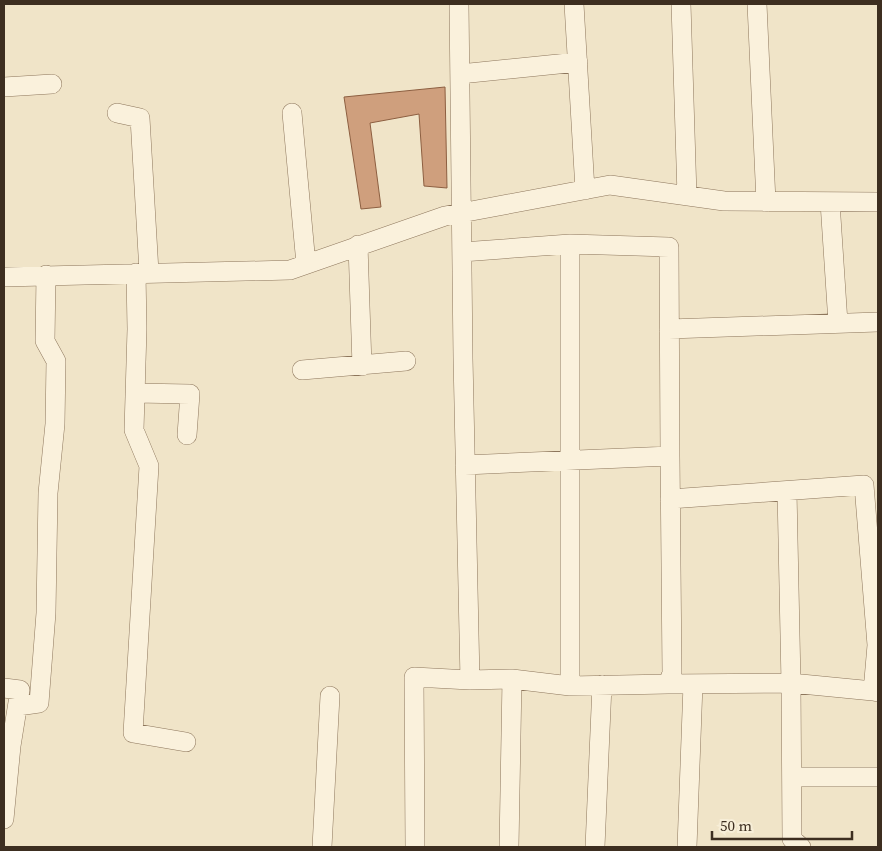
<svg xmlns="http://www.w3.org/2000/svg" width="882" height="851" font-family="'Source Serif 4',serif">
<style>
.building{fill:#cf9f7d;stroke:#8d5f41}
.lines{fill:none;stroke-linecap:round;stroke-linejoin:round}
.minor-casing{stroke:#8d765c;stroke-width:20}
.minor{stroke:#faf1dc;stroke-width:19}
</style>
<rect width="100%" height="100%" fill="#f0e4c8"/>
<path class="building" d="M 445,87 L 447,188 L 424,186 L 419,114 L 370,123 L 381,207 L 361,209 L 344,97 Z"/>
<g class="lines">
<g class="minor-casing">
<path id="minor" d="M 459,4 L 463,358 L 470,680
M 574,4 L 585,190
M 681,4 L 687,196
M 757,4 L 766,202
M 460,74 L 578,62
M 4,87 L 52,84
M 117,113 L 140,118 L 149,272
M 292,113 L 306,264
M 830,202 L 838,323
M 570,244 L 669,247 L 670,456
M 358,245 L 362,366
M 462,252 L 570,244 L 570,686
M 136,273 L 137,329 L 134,430 L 149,466 L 133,733 L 186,742
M 4,277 L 290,270 L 445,216 L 610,185 L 724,201 L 878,202
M 669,329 L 878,322
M 302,370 L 406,361
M 135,393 L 190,394 L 187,435
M 465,465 L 670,456 L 672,673 L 668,684 L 791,683 L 792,839 L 801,847
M 787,491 L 791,683 L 873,691
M 670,499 L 864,485 L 877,645 L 873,691 L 878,692
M 4,688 L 20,690 L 11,746 L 4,819
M 18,706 L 39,703 L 46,613 L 48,493 L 55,424 L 56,361 L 45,341 L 46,275
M 792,777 L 878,777
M 322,847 L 330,696
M 415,847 L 414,677 L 470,680 L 512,679 L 570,686 L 668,684
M 509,847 L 512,679
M 595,847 L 602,685
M 687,847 L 693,684"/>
</g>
<use href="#minor" class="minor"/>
</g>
<rect width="882" height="851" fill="none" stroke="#3d2e20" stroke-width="10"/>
<path d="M712 831v8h140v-8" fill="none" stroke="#3d2e20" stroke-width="2.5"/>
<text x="720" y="831" font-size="15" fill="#3d2e20" stroke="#f7eed8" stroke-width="4" paint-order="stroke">50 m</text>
</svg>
